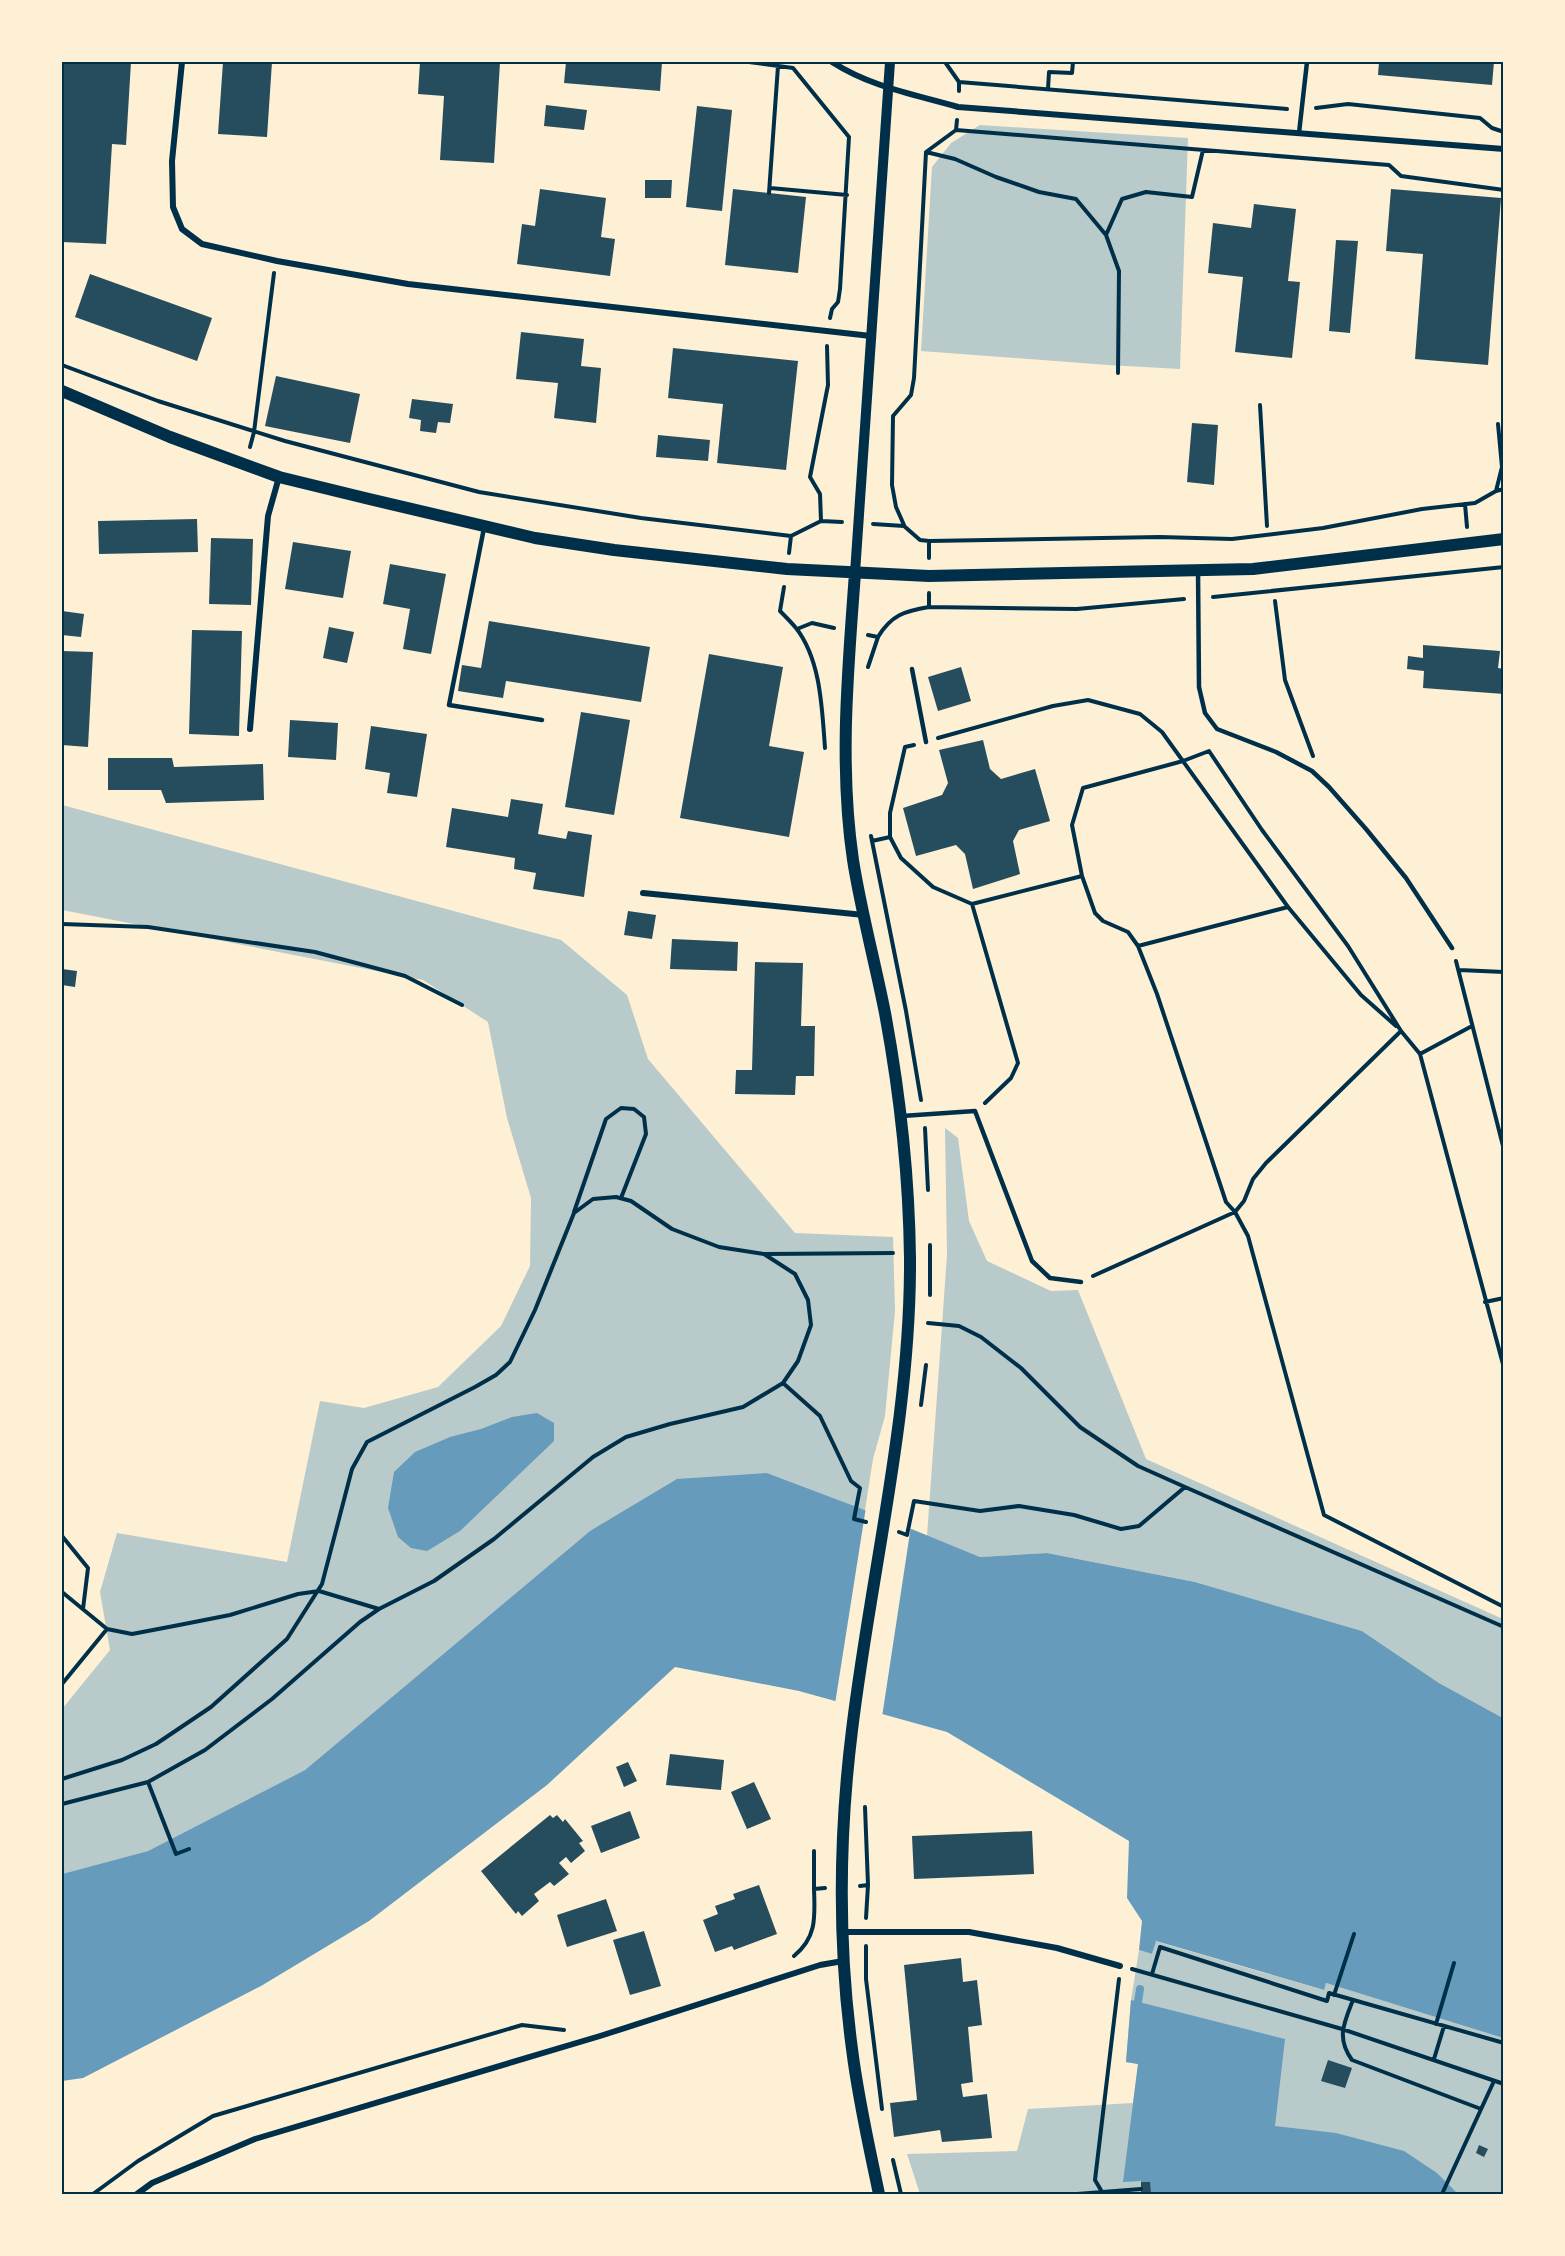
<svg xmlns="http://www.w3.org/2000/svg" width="1565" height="2256" font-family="Roboto,sans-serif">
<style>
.green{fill:#b9caca}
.water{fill:#669bbc}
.pier{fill:#fdf0d5}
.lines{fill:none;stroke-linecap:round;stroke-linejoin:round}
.stream{stroke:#669bbc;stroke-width:8}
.building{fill:#264d5e}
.path{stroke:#003049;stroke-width:4}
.service{stroke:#003049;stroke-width:4.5}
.minor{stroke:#003049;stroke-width:6}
.tertiary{stroke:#003049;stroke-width:10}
.secondary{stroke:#003049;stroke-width:12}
.neatline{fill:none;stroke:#003049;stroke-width:2}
</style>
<rect width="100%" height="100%" fill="#fdf0d5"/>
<path class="green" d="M 980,125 L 1188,138 L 1180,369 L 1108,365 L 921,351 L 932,167 L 951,143 Z
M 62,805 L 561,940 L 627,995 L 648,1059 L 795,1233 L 893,1237 L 895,1311 L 885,1416 L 873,1459 L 865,1510 L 767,1473 L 590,1531 L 305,1770 L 148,1851 L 62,1874 L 62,1709 L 110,1650 L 100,1592 L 117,1533 L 287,1562 L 320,1401 L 364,1408 L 438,1387 L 501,1326 L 530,1266 L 531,1198 L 507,1118 L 488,1022 L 423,980 L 62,910 Z
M 945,1128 L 958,1138 L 969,1221 L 987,1261 L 1051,1291 L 1078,1290 L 1146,1459 L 1503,1619 L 1503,1718 L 1439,1683 L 1362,1631 L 1195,1582 L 1047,1553 L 980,1557 L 927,1536 L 947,1255 Z
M 1155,1941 L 1323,1990 L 1326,1983 L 1503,2038 L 1503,2194 L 920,2194 L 907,2154 L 1017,2151 L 1028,2109 L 1133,2103 L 1138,2064 L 1126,2062 L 1131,2000 L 1139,1950 L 1152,1954 Z"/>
<path class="water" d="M 537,1413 L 554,1423 L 554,1441 L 460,1531 L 427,1551 L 411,1548 L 398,1537 L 388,1508 L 394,1472 L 415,1452 L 450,1437 L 481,1429 L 512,1417 Z
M 767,1473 L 865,1510 L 980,1557 L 1047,1553 L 1195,1582 L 1362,1631 L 1439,1683 L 1503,1718 L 1503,2038 L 1326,1983 L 1324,1990 L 1156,1941 L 1152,1954 L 1139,1950 L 1142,1921 L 1127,1898 L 1129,1841 L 947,1732 L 799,1691 L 675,1667 L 547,1785 L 369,1921 L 261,1986 L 83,2078 L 62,2081 L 62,1874 L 148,1851 L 305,1770 L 590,1531 L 677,1479 Z
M 1131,2000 L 1285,2039 L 1275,2126 L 1336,2133 L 1404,2151 L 1437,2173 L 1458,2194 L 1141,2194 L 1141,2181 L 1123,2182 L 1138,2064 L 1126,2062 Z"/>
<path class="pier" d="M 866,1507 L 911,1526 L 882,1717 L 835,1704 Z"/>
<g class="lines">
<path class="stream" d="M 1138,2002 L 1140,1989"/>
</g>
<path class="building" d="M 62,62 L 131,62 L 126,145 L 112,144 L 106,244 L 62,242 Z
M 223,62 L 272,62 L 267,137 L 218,134 Z
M 420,62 L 500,62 L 494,163 L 440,160 L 444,96 L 418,94 Z
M 566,62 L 662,62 L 660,91 L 564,83 Z
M 1379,62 L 1494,62 L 1492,85 L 1378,75 Z
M 546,105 L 587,110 L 584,130 L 544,126 Z
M 697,106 L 732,110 L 722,211 L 686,207 Z
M 645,180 L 672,180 L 671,198 L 645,198 Z
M 540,189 L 606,198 L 601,237 L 615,239 L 610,276 L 517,264 L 522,224 L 535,226 Z
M 733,189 L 806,197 L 798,273 L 725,265 Z
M 1391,189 L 1501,198 L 1488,365 L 1415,359 L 1423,254 L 1386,251 Z
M 1254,204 L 1296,209 L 1288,281 L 1300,282 L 1292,358 L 1235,352 L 1243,277 L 1208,273 L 1213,223 L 1251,228 Z
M 1336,240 L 1358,241 L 1350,333 L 1329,331 Z
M 90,274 L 212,318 L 197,361 L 75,317 Z
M 521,332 L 584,339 L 581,366 L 601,368 L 596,423 L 554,418 L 558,383 L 516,379 Z
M 673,348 L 798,361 L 786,470 L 717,463 L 723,404 L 668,398 Z
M 276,376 L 360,394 L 350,443 L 265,426 Z
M 412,399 L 453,404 L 450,423 L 438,422 L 436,433 L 420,431 L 421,420 L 409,418 Z
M 1192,423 L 1218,425 L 1214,485 L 1187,482 Z
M 658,435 L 710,440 L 708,461 L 656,457 Z
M 197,519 L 198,552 L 99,554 L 98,521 Z
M 211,538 L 253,539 L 251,605 L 209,604 Z
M 293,542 L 351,551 L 343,598 L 285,589 Z
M 390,564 L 446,574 L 431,654 L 403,649 L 410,609 L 383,604 Z
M 62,611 L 84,614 L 81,637 L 62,635 Z
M 489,621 L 650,647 L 641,702 L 506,681 L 503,698 L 458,691 L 462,665 L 481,668 Z
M 329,627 L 354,632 L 347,663 L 323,658 Z
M 192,630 L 242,631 L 239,736 L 189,734 Z
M 1423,645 L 1500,651 L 1498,668 L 1504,669 L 1504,694 L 1423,688 L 1424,671 L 1407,669 L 1408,656 L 1423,658 Z
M 62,651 L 93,652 L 88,747 L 62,745 Z
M 709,654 L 783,667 L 769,746 L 804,752 L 789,837 L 680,818 Z
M 961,667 L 971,701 L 938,711 L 928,677 Z
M 581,712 L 630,720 L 614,815 L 565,807 Z
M 290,720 L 338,723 L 336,760 L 288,757 Z
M 371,726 L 427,734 L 417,797 L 387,793 L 390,773 L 365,769 Z
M 983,740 L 990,769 L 1001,779 L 1035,769 L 1050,821 L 1019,830 L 1013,841 L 1020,874 L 973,889 L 965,854 L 956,845 L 916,856 L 903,808 L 942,795 L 948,783 L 939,750 Z
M 108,758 L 172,758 L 174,767 L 263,764 L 264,800 L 166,803 L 161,790 L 108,790 Z
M 511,799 L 543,804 L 538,834 L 566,839 L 568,831 L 592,835 L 584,897 L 533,889 L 536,873 L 514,869 L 515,858 L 446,847 L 452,808 L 508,817 Z
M 628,911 L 656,915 L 652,939 L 624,935 Z
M 672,939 L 738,942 L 737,971 L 670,969 Z
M 755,962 L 803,963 L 801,1026 L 815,1026 L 814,1076 L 796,1076 L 795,1095 L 735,1094 L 736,1070 L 752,1070 Z
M 62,969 L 77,971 L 75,987 L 62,985 Z
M 670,1754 L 724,1760 L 721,1790 L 666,1785 Z
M 628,1762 L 637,1781 L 624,1787 L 616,1767 Z
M 754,1782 L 771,1819 L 747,1829 L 731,1792 Z
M 630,1811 L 640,1838 L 601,1853 L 591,1826 Z
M 550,1815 L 553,1818 L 557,1815 L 563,1822 L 565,1819 L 583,1841 L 579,1843 L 585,1851 L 571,1863 L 566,1857 L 559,1863 L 569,1874 L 554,1886 L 550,1882 L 534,1894 L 539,1901 L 522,1916 L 518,1911 L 516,1914 L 481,1871 Z
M 1032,1831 L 1034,1874 L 914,1879 L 912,1836 Z
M 759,1885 L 777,1934 L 734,1950 L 732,1946 L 715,1952 L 703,1920 L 718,1914 L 715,1906 L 735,1899 L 733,1894 Z
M 606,1899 L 617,1931 L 567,1947 L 557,1915 Z
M 644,1931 L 661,1986 L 630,1995 L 613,1940 Z
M 961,1958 L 963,1982 L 977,1980 L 982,2025 L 968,2027 L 973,2082 L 961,2084 L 963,2097 L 987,2094 L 992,2138 L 942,2142 L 940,2130 L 894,2137 L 890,2103 L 917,2100 L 904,1965 Z
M 1328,2060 L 1352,2068 L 1345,2088 L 1321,2081 Z
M 1479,2145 L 1488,2149 L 1484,2157 L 1476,2153 Z
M 1141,2182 L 1150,2182 L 1151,2194 L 1141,2194 Z"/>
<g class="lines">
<path class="path" d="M 749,62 L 793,68 L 849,137 L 840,289 L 838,302 L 832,309 L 830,318
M 945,62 L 959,82 L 959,91
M 959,82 L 1287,109
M 1048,89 L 1049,72 L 1072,73 L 1073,62
M 1316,108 L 1348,104 L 1480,118 L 1492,128 L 1504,132
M 956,130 L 1389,165 L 1401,176 L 1504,190
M 926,152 L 955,159 L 996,177 L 1039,192 L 1076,199 L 1106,235 L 1119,271 L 1118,373
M 770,188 L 847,195
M 769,193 L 778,66
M 1106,235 L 1122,199 L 1146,192 L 1192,197 L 1203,150
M 62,365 L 158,401 L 285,441 L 479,492 L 641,518 L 791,536 L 821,521 L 842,522
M 1260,405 L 1267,526
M 250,447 L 254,432 L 274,273
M 1496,491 L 1502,467 L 1498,424
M 1465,504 L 1467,527
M 821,521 L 820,494 L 810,477 L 828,385 L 827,346
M 873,524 L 904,526 L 920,540 L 929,541 L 1160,537 L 1232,539 L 1323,528 L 1422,509 L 1475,503 L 1496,491 L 1504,489
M 904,525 L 896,507 L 892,485 L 893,416 L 911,395 L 914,378 L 926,152 L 956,130 L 957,120
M 789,553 L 791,536
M 929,558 L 929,541
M 784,587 L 780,611 C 785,616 791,622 796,628 C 821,660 822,709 825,748
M 1213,597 L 1504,567
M 1275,601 L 1285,680 L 1313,756
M 929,607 L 929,593
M 797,629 L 812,623 L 834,628
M 868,635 L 878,637 C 891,615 905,611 929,607 L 1077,609 L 1184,599
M 868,667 L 878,637
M 938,738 L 1053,706 L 1088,700 L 1140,714 L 1162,732 L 1288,907
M 914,745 L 905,747 L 890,813 L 890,837 L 901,858 L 933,887 L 972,904 L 1082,876
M 871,836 L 906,1011 L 921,1100
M 872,841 L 890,837
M 972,904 L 1018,1063 L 1011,1078 L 985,1103
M 62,924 L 148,927 L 315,952 L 405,976 L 462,1005
M 1138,946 L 1288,907 L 1361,995 L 1396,1026
M 1456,961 L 1504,1150
M 1459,970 L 1504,972
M 1420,1054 L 1472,1026
M 925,1128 L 928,1190
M 574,1212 L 606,1119 L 621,1108 L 634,1109 L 644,1117 L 646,1134 L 621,1198
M 765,1254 L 893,1253
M 1093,1276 L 1235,1212 L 1244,1201 L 1253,1179 L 1266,1163 L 1401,1031
M 930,1295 L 930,1245
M 1485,1302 L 1504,1298
M 928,1323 L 959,1326 L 981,1337 L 1021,1368 L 1080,1427 L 1138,1466 L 1185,1487
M 1504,1368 L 1420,1054 L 1401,1031 L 1348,946 L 1262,830 L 1209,751 L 1183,761 L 1083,788 L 1072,825 L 1082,876 L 1095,913 L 1103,921 L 1128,932 L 1138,946 L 1157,994 L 1226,1202 L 1235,1212 L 1248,1236 L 1324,1515 L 1504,1607
M 783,1383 L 820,1416 L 851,1481 L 860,1488 L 854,1519 L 866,1522
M 921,1405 L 926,1365
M 899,1532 L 907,1535 L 914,1501 L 980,1511 L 1019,1506 L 1074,1515 L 1121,1529 L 1139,1526 L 1185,1487 L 1504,1627
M 62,1536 L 88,1568 L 83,1609
M 62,1592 L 107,1629 L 62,1684
M 107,1629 L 132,1634 L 174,1626 L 230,1615 L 298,1594 L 319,1591 L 379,1609
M 62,1779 L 122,1760 L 156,1744 L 211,1707 L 287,1639 L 322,1584 L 352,1469 L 367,1442 L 475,1387 L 496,1375 L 510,1362 L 535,1310 L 574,1213 L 593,1199 L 616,1197 L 631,1201 L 672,1229 L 719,1247 L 764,1254 L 795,1274 L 808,1300 L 811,1325 L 798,1361 L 783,1383 L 743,1407 L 670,1424 L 626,1437 L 593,1457 L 494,1539 L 434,1581 L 379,1609 L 360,1622 L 272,1699 L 205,1750 L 148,1782 L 62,1804
M 148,1782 L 176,1854 L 189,1849
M 865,1807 L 868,1885
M 814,1851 L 814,1889
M 860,1886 L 868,1885 L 866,1918
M 866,1946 L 866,1979 L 882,2109
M 794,1956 C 817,1937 815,1917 814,1889 L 825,1888
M 1132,1969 L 1342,2029 L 1504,2084
M 1152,1974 L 1160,1947 L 1327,2001 L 1329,1993 L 1504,2043
M 1334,1995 L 1354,1934
M 1353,2000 C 1344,2023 1336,2038 1352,2060 L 1481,2109
M 1436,2024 L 1454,1963
M 1434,2059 L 1444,2026
M 893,2160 L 901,2194
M 93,2194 L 138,2161 L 213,2116 L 522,2025 L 564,2030
M 1077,2194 L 1141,2189
M 1102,2194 L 1102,2192 L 1095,2180 L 1119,1979
M 1442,2194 L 1494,2081"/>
<path class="service" d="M 1299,133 L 1307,62
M 484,528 L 449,705 L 542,720
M 1198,570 L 1199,687 L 1205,713 L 1217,729 L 1276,752 L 1312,771 L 1329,787 L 1366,829 L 1406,878 L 1452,948
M 912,669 L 926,742
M 902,1116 L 975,1111 L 1032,1261 L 1050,1278 L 1081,1282"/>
<path class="minor" d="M 182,62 L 172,161 L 173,207 L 182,229 L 202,244 L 277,261 L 408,284 L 871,336
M 832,62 C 871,87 913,94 958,107 L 1504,149
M 250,729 L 268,516 L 279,477
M 643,893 L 864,915
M 843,1932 L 969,1932 L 1057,1948 L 1120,1966
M 137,2194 L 152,2183 L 255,2139 L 600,2036 L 820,1965 L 843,1961"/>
<path class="tertiary" d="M 855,573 L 890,62"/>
<path class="secondary" d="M 62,391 L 170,437 L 279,477 L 365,498 L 535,538 L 614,550 L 787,569 L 929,576 L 1253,569 L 1504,539
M 855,573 C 848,669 839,765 853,860 C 861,911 875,962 885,1013 C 900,1094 909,1175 910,1258 C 911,1417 871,1572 852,1730 C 839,1835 838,1944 852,2049 C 858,2098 869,2146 879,2194"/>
</g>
<rect width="1565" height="2256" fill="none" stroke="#fdf0d5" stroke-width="126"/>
<rect x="63" y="63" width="1439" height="2130" class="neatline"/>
</svg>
